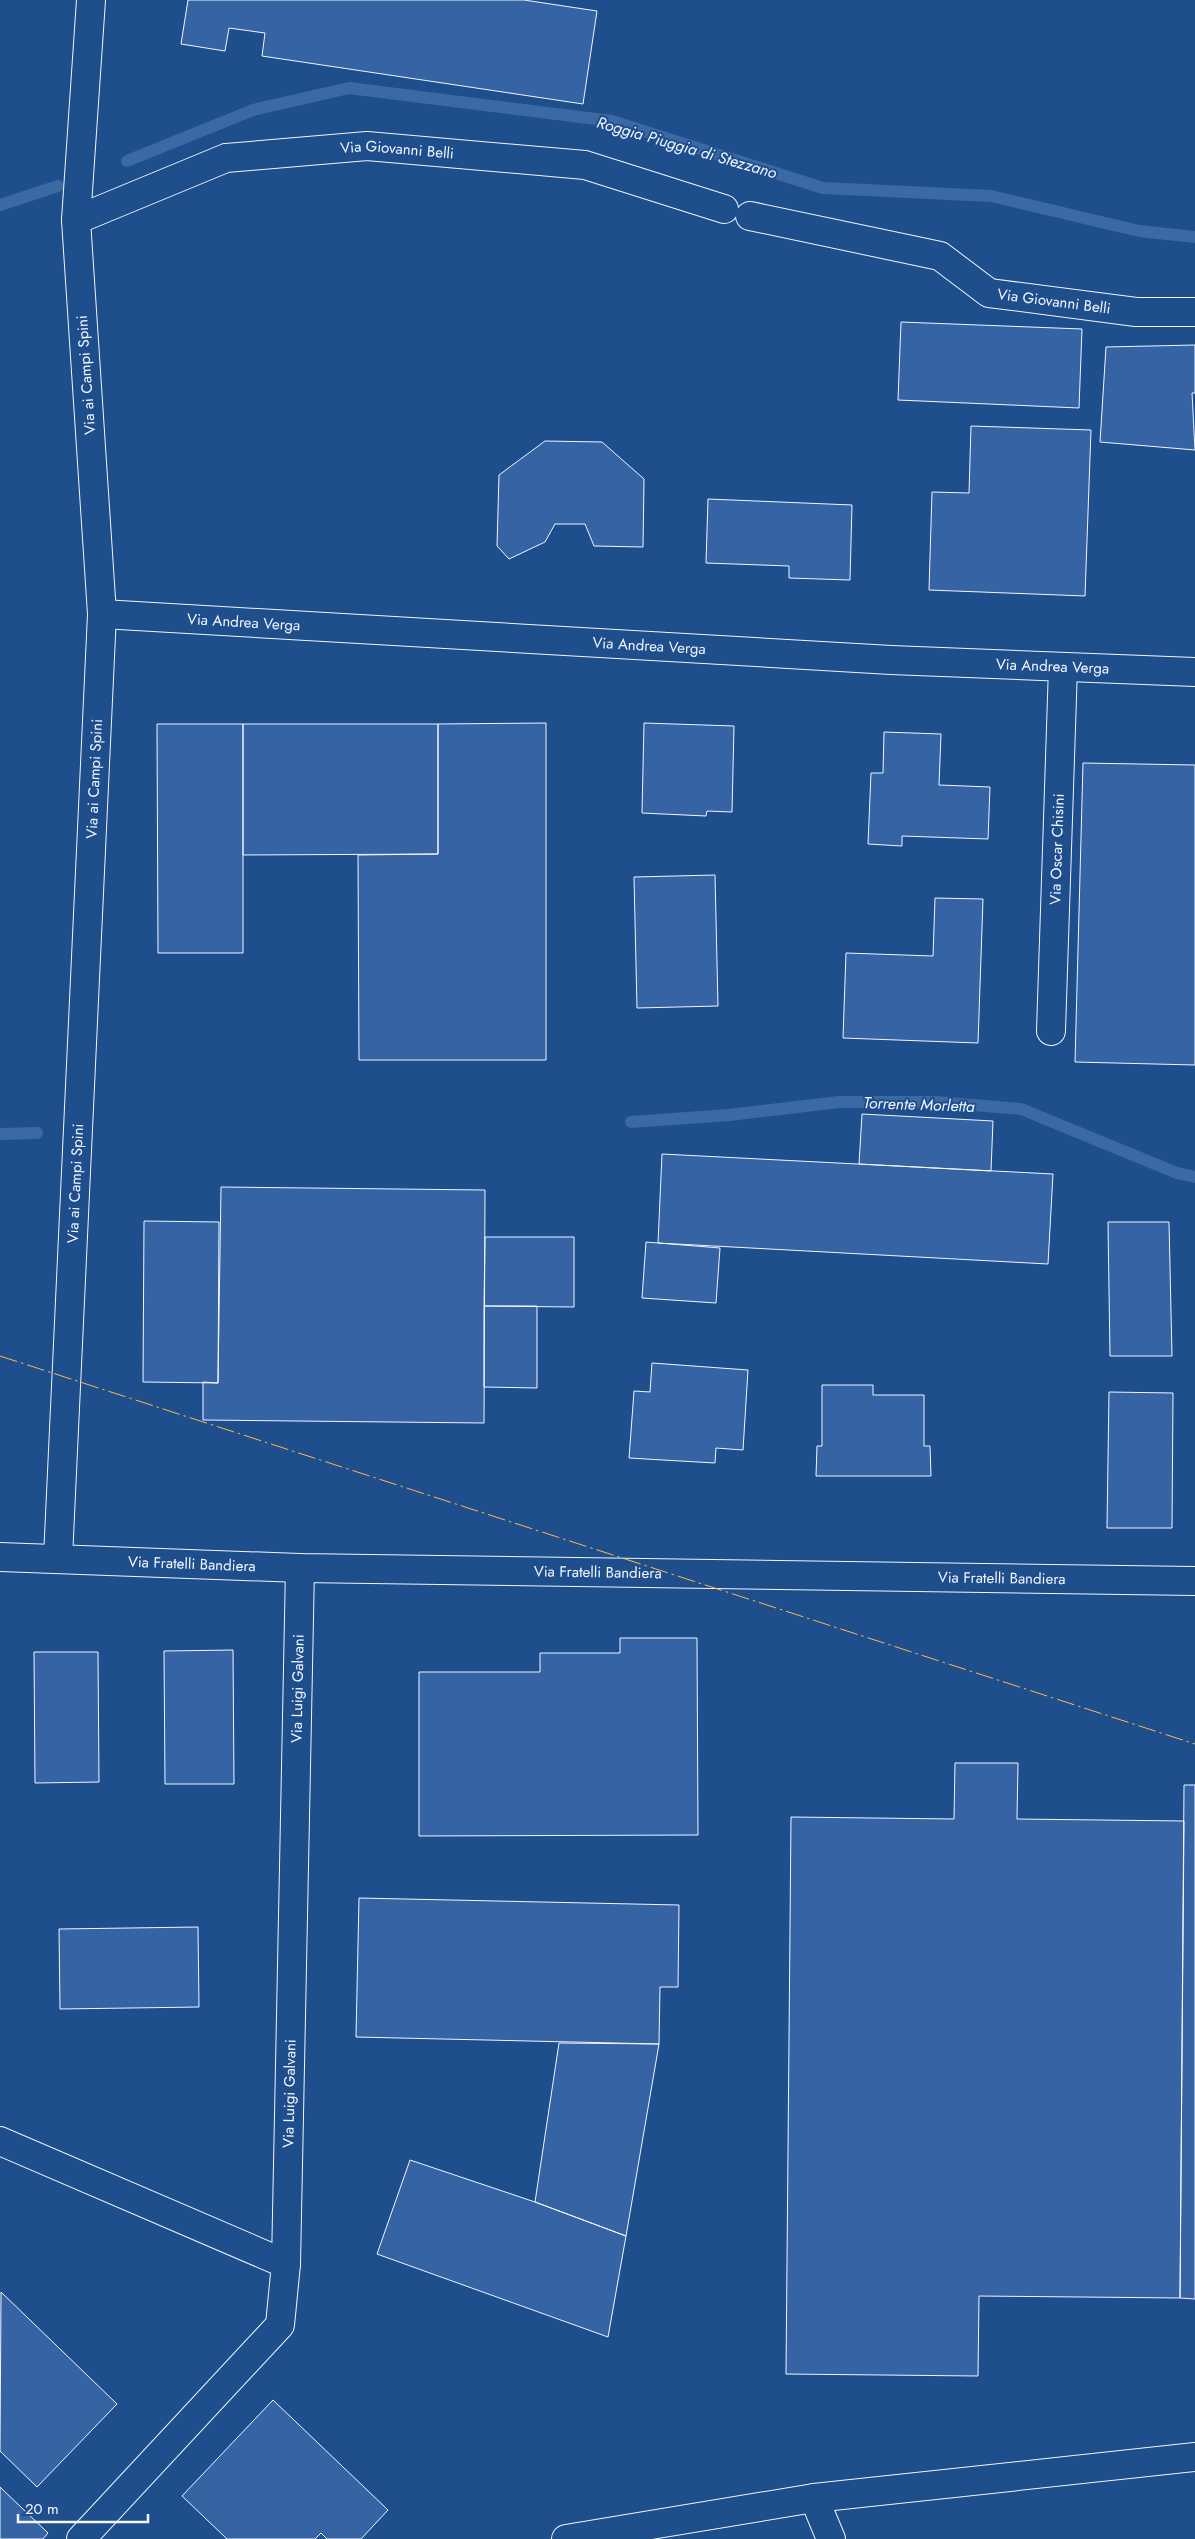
<svg xmlns="http://www.w3.org/2000/svg" width="1195" height="2539" font-family="Jost,sans-serif">
<style>
.lines{fill:none;stroke-linecap:round;stroke-linejoin:round}
.stream{stroke:#3b69a3;stroke-width:12}
.building{fill:#3563a3;stroke:#f2f6ff}
.minor-casing{stroke:#f2f6ff;stroke-width:30}
.minor{stroke:#1f4e8c;stroke-width:28}
.power{stroke:#ffb74d;stroke-width:1;stroke-dasharray:18 4 2.5 4;stroke-linecap:butt}
.labels{text-anchor:middle;stroke-width:4;stroke-linejoin:round;paint-order:stroke}
.street-label{font-size:15px;fill:#f2f6ff;stroke:#1f4e8c}
.water-label{font-size:16px;font-style:italic;fill:#f2f6ff;stroke:#1f4e8c}
</style>
<rect width="100%" height="100%" fill="#1f4e8c"/>
<g class="lines">
<path class="stream" d="M 127,161 L 253,110 L 349,88 L 612,121 L 823,188 L 991,196 L 1139,231 L 1195,237
M 0,205 L 58,186
M 631,1122 L 729,1115 L 839,1102 L 936,1102 L 1021,1109 L 1177,1173 L 1195,1177
M 0,1134 L 37,1133"/>
</g>
<path class="building" d="M 188,0 L 524,0 L 597,11 L 583,104 L 262,56 L 265,33 L 229,28 L 225,51 L 181,44 Z
M 901,322 L 1082,329 L 1079,408 L 898,400 Z
M 1195,345 L 1195,393 L 1192,393 L 1195,450 L 1100,442 L 1106,347 Z
M 971,426 L 1091,430 L 1085,596 L 929,590 L 932,492 L 969,493 Z
M 545,441 L 602,442 L 644,479 L 643,547 L 594,546 L 585,524 L 555,524 L 545,542 L 509,559 L 497,546 L 499,475 Z
M 708,499 L 852,505 L 850,580 L 789,578 L 789,566 L 706,563 Z
M 546,723 L 546,1060 L 359,1060 L 358,855 L 438,854 L 438,724 Z
M 644,723 L 734,726 L 732,812 L 707,811 L 706,816 L 642,813 Z
M 157,724 L 243,724 L 243,953 L 158,953 Z
M 243,724 L 438,724 L 438,854 L 243,855 Z
M 884,732 L 941,734 L 939,785 L 990,787 L 988,839 L 902,836 L 902,846 L 868,844 L 871,773 L 883,773 Z
M 1083,763 L 1195,765 L 1195,1065 L 1075,1062 Z
M 715,875 L 718,1006 L 637,1008 L 634,877 Z
M 935,898 L 983,899 L 978,1043 L 843,1038 L 846,953 L 933,956 Z
M 862,1114 L 993,1121 L 991,1171 L 859,1164 Z
M 662,1154 L 1053,1174 L 1048,1264 L 658,1243 Z
M 221,1187 L 485,1190 L 484,1423 L 203,1420 L 203,1382 L 218,1383 Z
M 144,1221 L 219,1222 L 218,1383 L 143,1382 Z
M 1108,1222 L 1169,1222 L 1172,1356 L 1110,1356 Z
M 485,1237 L 574,1237 L 574,1307 L 484,1306 Z
M 646,1242 L 720,1248 L 716,1303 L 642,1298 Z
M 484,1306 L 537,1306 L 537,1388 L 484,1387 Z
M 652,1363 L 748,1370 L 743,1450 L 716,1448 L 715,1463 L 629,1458 L 634,1391 L 650,1392 Z
M 822,1385 L 873,1385 L 873,1395 L 924,1395 L 924,1446 L 930,1446 L 931,1476 L 816,1476 L 817,1446 L 822,1446 Z
M 1109,1392 L 1173,1393 L 1172,1528 L 1107,1528 Z
M 620,1638 L 697,1638 L 698,1835 L 419,1836 L 419,1672 L 540,1672 L 540,1653 L 620,1653 Z
M 233,1650 L 234,1784 L 165,1784 L 164,1651 Z
M 34,1652 L 98,1652 L 99,1782 L 35,1783 Z
M 955,1763 L 1018,1763 L 1017,1819 L 1184,1821 L 1180,2298 L 979,2296 L 978,2376 L 786,2374 L 791,1817 L 954,1819 Z
M 1184,1785 L 1195,1785 L 1195,2299 L 1180,2298 Z
M 359,1898 L 679,1905 L 678,1987 L 660,1987 L 659,2044 L 356,2037 Z
M 198,1927 L 199,2007 L 60,2009 L 59,1929 Z
M 559,2043 L 659,2044 L 626,2236 L 535,2202 Z
M 410,2160 L 535,2202 L 626,2236 L 608,2337 L 377,2254 Z
M 1,2292 L 117,2404 L 37,2487 L 0,2451 Z
M 273,2400 L 388,2510 L 361,2539 L 327,2539 L 321,2533 L 315,2539 L 227,2539 L 182,2496 Z
M 0,2487 L 48,2533 L 43,2539 L 0,2539 Z"/>
<g class="lines">
<g class="minor-casing">
<g id="minor">
<path id="s1" d="M 750,216 L 940,256 L 989,293 L 1136,312 L 1195,312"/>
<path id="s2" d="M 76,220 L 226,158 L 367,146 L 585,165 L 724,209"/>
<path id="s3" d="M 102,614 L 891,660 L 1195,672"/>
<path id="s4" d="M 1051,1031 L 1063,667"/>
<path id="s5" d="M 0,1557 L 300,1568 L 1195,1581"/>
<path id="s6" d="M 58,1558 L 102,614 L 76,220 L 91,0"/>
<path d="M 0,2141 L 286,2264"/>
<path d="M 814,2498 L 831,2539"/>
<path id="s7" d="M 81,2539 L 280,2325 L 286,2264 L 300,1568"/>
<path d="M 566,2539 L 814,2498 L 1195,2457"/>
</g>
</g>
<use href="#minor" class="minor"/>
<path class="power" d="M 0,1356 L 1195,1744"/>
</g>
<g class="labels">
<g class="street-label">
<text dy="5" stroke="none"><textPath href="#s2" startOffset="334">Via Giovanni Belli</textPath></text>
<text dy="5" stroke="none"><textPath href="#s1" startOffset="321">Via Giovanni Belli</textPath></text>
<text transform="translate(86 375) rotate(-94)" y="5">Via ai Campi Spini</text>
<text dy="5" stroke="none"><textPath href="#s3" startOffset="142">Via Andrea Verga</textPath></text>
<text dy="5" stroke="none"><textPath href="#s3" startOffset="548">Via Andrea Verga</textPath></text>
<text dy="5" stroke="none"><textPath href="#s3" startOffset="952">Via Andrea Verga</textPath></text>
<text dy="5" stroke="none"><textPath href="#s6" startOffset="780">Via ai Campi Spini</textPath></text>
<text dy="5" stroke="none"><textPath href="#s4" startOffset="182">Via Oscar Chisini</textPath></text>
<text dy="5" stroke="none"><textPath href="#s6" startOffset="375">Via ai Campi Spini</textPath></text>
<text dy="5" stroke="none"><textPath href="#s5" startOffset="192">Via Fratelli Bandiera</textPath></text>
<text dy="5" stroke="none"><textPath href="#s5" startOffset="598">Via Fratelli Bandiera</textPath></text>
<text dy="5" stroke="none"><textPath href="#s5" startOffset="1002">Via Fratelli Bandiera</textPath></text>
<text dy="5" stroke="none"><textPath href="#s7" startOffset="929">Via Luigi Galvani</textPath></text>
<text dy="5" stroke="none"><textPath href="#s7" startOffset="524">Via Luigi Galvani</textPath></text>
</g>
<g class="water-label">
<text transform="translate(687 147) rotate(16)" y="6">Roggia Piuggia di Stezzano</text>
<text transform="translate(919 1104) rotate(2)" y="6">Torrente Morletta</text>
</g>
</g>
<path d="M18 2514v8h130v-8" fill="none" stroke="#f2f6ff" stroke-width="2.5"/>
<text x="25" y="2514" font-size="15" fill="#f2f6ff" stroke="#1f4e8c" stroke-width="4" paint-order="stroke">20 m</text>
</svg>
